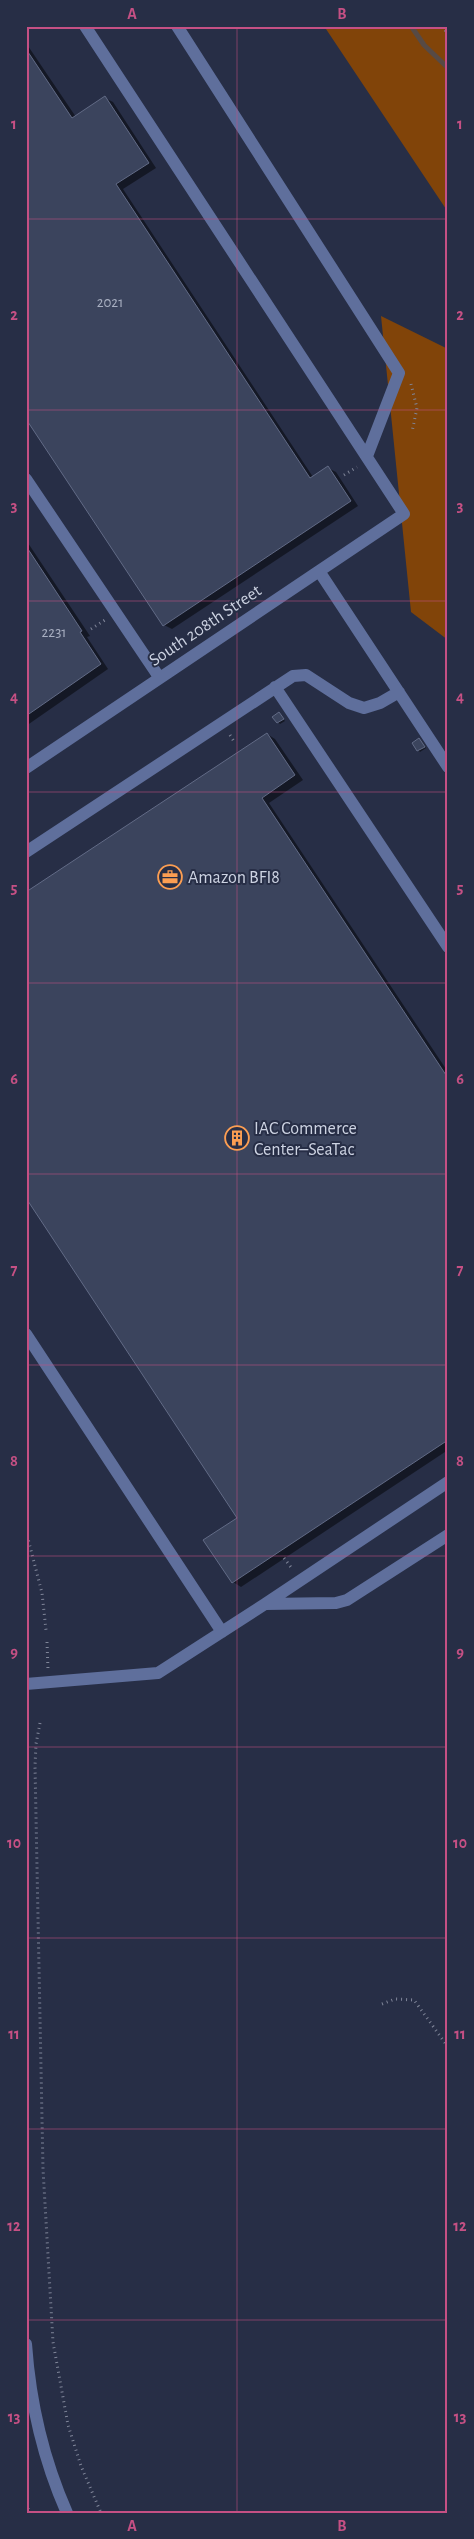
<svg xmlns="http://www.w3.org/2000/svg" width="474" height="2539" font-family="'Alegreya Sans',sans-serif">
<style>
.forest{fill:#814409}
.shadow{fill:#0007}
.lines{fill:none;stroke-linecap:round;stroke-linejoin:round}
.stream{stroke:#574a45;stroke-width:5}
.building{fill:#3b445d;stroke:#626b86}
.path{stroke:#808699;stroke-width:3;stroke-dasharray:1 4;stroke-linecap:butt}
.minor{stroke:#5f6f9c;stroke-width:12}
.grid{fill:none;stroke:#c55084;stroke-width:1;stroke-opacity:0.55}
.labels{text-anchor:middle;stroke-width:4;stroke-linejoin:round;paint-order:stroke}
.number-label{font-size:15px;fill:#a8afc1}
.street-label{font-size:18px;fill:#cdd3e2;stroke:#272e46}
.poi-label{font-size:18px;fill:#cdd3e2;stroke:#272e46;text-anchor:start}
.neatline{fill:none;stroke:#c55084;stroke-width:2}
.grid-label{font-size:16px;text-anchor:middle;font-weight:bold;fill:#c55084}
</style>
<rect width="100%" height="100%" fill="#272e46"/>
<path class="forest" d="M 324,26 L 448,26 L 448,212 Z
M 381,316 L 448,349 L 448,640 L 411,612 Z"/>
<path class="shadow" d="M 26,43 L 76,117 L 105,98 L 113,102 L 156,168 L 123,189 L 313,477 L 328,468 L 336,472 L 358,506 L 172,629 L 164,625 L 26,417 Z
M 26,540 L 90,636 L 87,637 L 108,669 L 26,726 Z
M 279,714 L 285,721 L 280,724 L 278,722 Z
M 267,734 L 275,739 L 303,780 L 269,803 L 448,1072 L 448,1450 L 241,1587 L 233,1582 L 238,1518 L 26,1196 Z
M 419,740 L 426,748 L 420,752 L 418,750 Z"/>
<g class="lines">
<path class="stream" d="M 411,26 L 424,45 L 448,68"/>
</g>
<path class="building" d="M 26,49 L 72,118 L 105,96 L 149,163 L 116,184 L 310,478 L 328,466 L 351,501 L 163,626 L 26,419 Z
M 26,546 L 82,631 L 80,632 L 101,664 L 26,716 Z
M 279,712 L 284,719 L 277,723 L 272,717 Z
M 267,733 L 295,775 L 262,798 L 448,1078 L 448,1440 L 232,1583 L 203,1540 L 237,1518 L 26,1198 L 26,892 Z
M 419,738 L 425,747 L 417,751 L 412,743 Z"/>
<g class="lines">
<path class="path" d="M 442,26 L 448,34
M 411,384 L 417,408 L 412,432
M 344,475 L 357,467
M 91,629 L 105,620
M 230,735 L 235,743
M 26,1531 L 42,1593 L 46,1630
M 284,1558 L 293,1570
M 47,1642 L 48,1670
M 40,1723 L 36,1744 L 35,1766 L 43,2169 L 53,2342 L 68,2425 L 81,2466 L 101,2513
M 382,2004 L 395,1999 L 414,2000 L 448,2047
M 26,2504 L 30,2513"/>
<path class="minor" d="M 177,26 L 399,373 L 367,456
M 26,479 L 159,677
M 319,571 L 448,767
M 275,687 L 448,947
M 26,768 L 404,514 L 85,26
M 26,852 L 293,676 L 306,675 L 349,703 L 364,708 L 380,703 L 399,692
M 26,1334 L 222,1632
M 265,1604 L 336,1603 L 347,1600 L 448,1535
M 26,1684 L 158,1673 L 265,1604 L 448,1482
M 26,2344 C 30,2401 44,2461 67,2513"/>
</g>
<path class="grid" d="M 237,26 L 237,2513M 26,219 L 448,219M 26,410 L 448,410M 26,601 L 448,601M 26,792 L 448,792M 26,983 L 448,983M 26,1174 L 448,1174M 26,1365 L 448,1365M 26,1556 L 448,1556M 26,1747 L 448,1747M 26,1938 L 448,1938M 26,2129 L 448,2129M 26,2320 L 448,2320"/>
<defs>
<g id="office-ring" transform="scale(1.25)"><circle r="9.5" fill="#272e46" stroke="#fc9e52" stroke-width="1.5"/><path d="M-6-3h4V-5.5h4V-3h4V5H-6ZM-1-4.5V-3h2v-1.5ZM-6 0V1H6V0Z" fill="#fc9e52"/></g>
<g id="building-ring" transform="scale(1.25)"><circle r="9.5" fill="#272e46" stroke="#fc9e52" stroke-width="1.5"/><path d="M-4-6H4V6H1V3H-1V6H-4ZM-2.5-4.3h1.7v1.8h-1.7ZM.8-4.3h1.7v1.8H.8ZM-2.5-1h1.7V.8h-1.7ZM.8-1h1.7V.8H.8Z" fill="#fc9e52"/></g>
</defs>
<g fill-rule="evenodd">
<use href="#office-ring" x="170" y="877"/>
<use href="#building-ring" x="237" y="1138"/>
</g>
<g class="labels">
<g class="number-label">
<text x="110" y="307">2021</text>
<text x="54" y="637">2231</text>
</g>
<g class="street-label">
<text transform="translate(205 625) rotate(-34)" y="6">South 208th Street</text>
</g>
<g class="poi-label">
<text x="188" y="883">Amazon BFI8</text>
<text x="254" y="1134">IAC Commerce<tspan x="254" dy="21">Center–SeaTac</tspan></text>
</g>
</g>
<rect width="474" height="2539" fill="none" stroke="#272e46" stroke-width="55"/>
<rect x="28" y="28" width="418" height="2484" class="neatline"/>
<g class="grid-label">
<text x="132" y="19">A</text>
<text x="342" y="19">B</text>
<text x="14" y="129">1</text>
<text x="460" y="129">1</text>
<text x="14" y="320">2</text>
<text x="460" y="320">2</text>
<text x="14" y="511">3</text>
<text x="460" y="511">3</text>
<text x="14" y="702">4</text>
<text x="460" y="702">4</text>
<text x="14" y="893">5</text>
<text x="460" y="893">5</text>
<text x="14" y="1084">6</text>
<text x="460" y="1084">6</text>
<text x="14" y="1275">7</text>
<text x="460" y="1275">7</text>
<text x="14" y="1466">8</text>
<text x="460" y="1466">8</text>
<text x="14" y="1657">9</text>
<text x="460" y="1657">9</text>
<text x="14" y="1848">10</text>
<text x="460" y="1848">10</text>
<text x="14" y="2039">11</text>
<text x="460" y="2039">11</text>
<text x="14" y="2231">12</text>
<text x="460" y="2231">12</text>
<text x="14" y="2422">13</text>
<text x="460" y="2422">13</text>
<text x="132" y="2531">A</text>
<text x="342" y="2531">B</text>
</g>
</svg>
